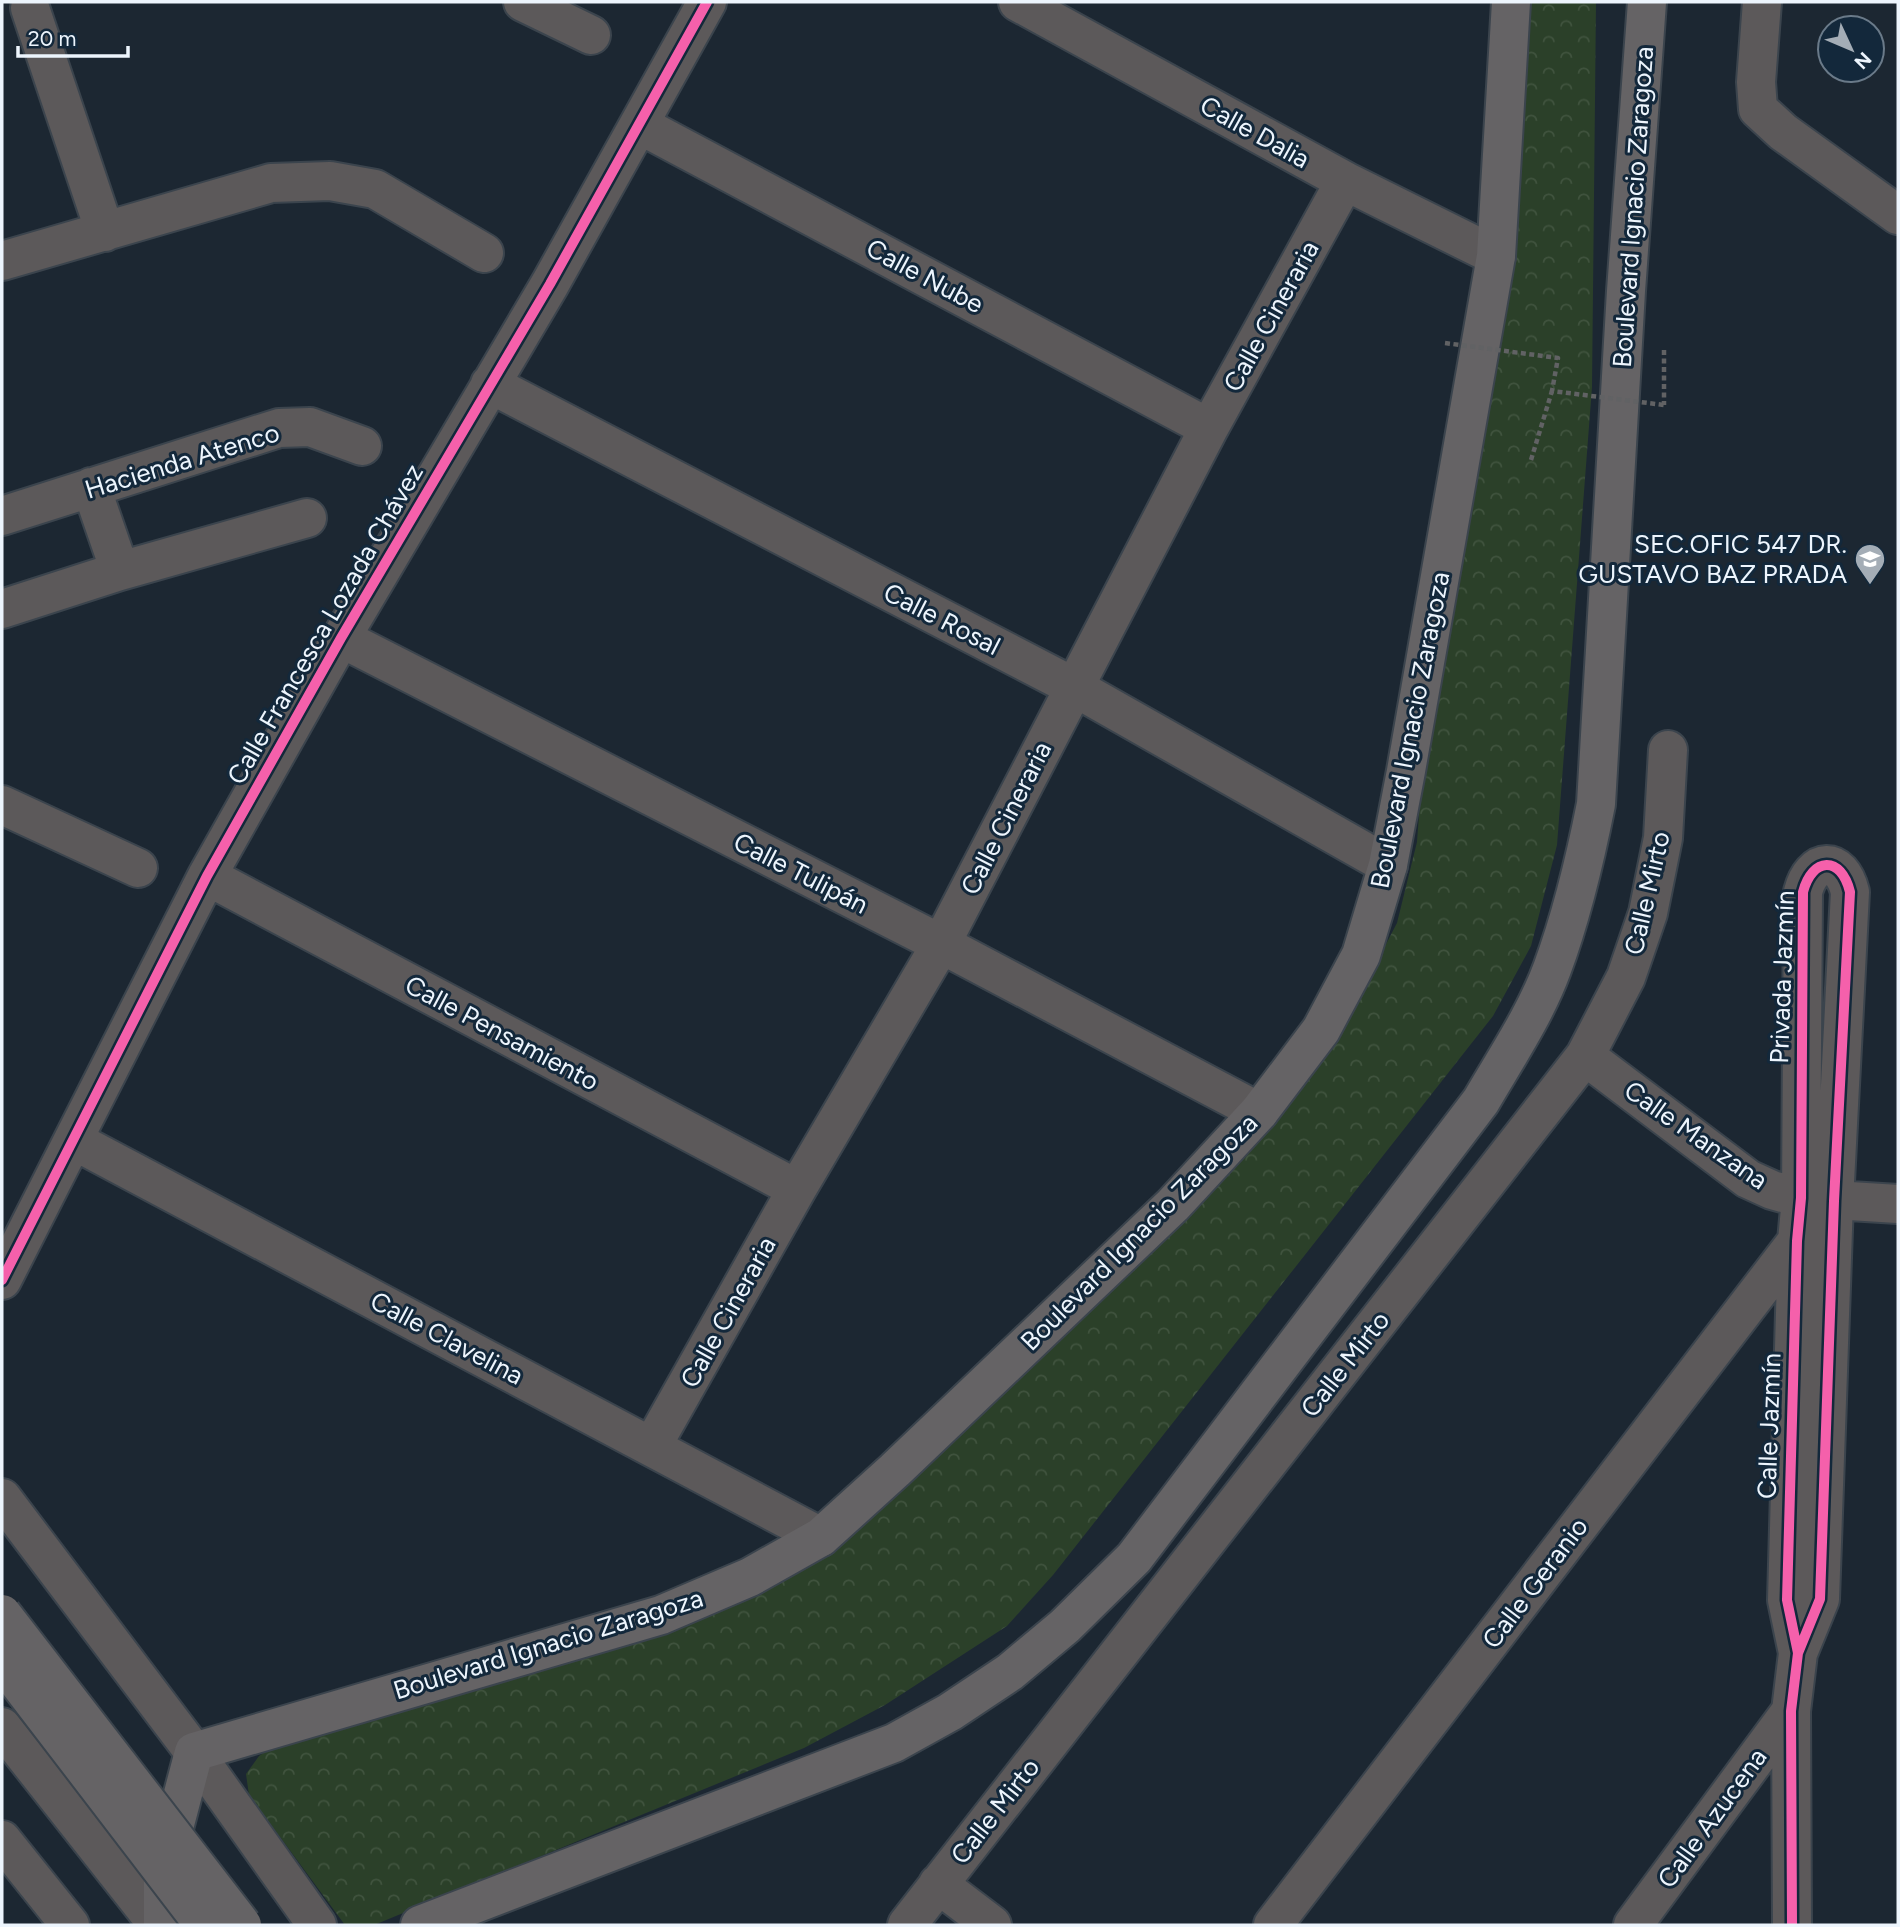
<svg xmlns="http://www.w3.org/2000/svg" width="1900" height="1927" font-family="Figtree,sans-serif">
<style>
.park{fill:url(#park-crowns)}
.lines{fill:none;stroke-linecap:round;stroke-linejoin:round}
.minor-casing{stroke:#3b444d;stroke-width:42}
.major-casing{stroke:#3b444d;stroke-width:42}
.path{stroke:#616264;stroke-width:4.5;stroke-dasharray:5 3.5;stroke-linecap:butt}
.minor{stroke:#5c595a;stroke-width:38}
.major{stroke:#656365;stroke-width:38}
.major-bridge-casing{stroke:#3b444d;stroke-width:42;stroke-linecap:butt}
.path-bridge{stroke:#616264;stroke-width:4.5;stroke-dasharray:5 3.5;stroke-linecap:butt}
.major-bridge{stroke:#656365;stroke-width:38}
.cycleway-casing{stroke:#13283b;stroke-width:15}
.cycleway{stroke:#f560ab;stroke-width:10}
.labels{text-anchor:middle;stroke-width:6;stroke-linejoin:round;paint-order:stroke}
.street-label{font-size:26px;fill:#edf5fd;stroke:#13283b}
.poi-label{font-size:26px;fill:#edf5fd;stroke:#13283b;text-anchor:end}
</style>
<defs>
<pattern id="park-crowns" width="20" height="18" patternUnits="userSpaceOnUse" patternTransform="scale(1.75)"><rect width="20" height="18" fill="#2b4029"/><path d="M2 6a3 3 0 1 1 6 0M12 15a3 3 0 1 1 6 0" fill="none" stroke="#40533e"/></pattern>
</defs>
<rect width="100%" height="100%" fill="#1c2732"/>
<path class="park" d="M 1508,2 L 1596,2 L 1592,387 L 1557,845 L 1531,946 L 1493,1016 L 1053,1575 L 1007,1626 L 885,1705 L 804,1748 L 374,1925 L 345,1925 L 249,1795 L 246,1774 L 259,1756 L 299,1728 L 810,1556 L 1008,1389 L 1178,1217 L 1340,1032 L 1397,923 L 1417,842 L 1430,667 Z"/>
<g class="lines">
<g class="minor-casing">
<path id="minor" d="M 523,2 L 591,35
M 1018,2 L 1345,181 L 1496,256
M 1762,2 L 1756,82 L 1758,109 L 1783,132 L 1898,215
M 30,8 L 105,232
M 640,125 L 1209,428
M 2,261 L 271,183 L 330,181 L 375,189 L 484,253
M 490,384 L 1074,687 L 1388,865
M 91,487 L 120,571
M 2,516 L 279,428 L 310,427 L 362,446
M 2,609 L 120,571 L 307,518
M 341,638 L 941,944 L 1259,1112
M 2,805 L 138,868
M 207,876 L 797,1189
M 1585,1056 L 1748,1179 L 1772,1190 L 1801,1198 L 1898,1204
M 73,1140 L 821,1537
M 2,1280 L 207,876 L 341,638 L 550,284 L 707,2
M 652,1446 L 797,1189 L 941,944 L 1209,428 L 1345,181
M 2,1498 L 194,1752 L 317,1925
M 2,1727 L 158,1925
M 2,1840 L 70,1925
M 938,1884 L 992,1925
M 907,1925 L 1585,1056 L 1626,977 L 1648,913 L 1663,838 L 1668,750
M 1273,1925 L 1797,1241 L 1805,1242
M 1633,1925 L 1791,1711
M 1792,1925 L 1791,1711 L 1798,1653 L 1820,1599 L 1834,1201 L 1850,892 C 1841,855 1812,857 1803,892 L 1801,1198 L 1797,1241 L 1787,1600 L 1798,1653"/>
</g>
<g class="major-casing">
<path id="major" d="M 163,1925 L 163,1881 L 174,1828 L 194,1752 L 661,1615 L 750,1577 L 821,1537 L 895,1470 L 1173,1205 L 1259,1112 L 1321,1030 L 1361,955 L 1388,865 L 1406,771 L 1496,256 L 1511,2
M 420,1925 L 894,1743 L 950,1712 L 1010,1672 L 1065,1626 L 1134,1558 L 1481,1101 C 1506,1058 1535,1015 1552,969 C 1572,915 1585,860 1596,804 L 1626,291 L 1647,2"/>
</g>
<path class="path" d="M 1664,350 L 1664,405
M 1531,460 L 1552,391"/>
<use href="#minor" class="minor"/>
<use href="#major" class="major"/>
<g class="major-bridge-casing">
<path id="major-bridge" d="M 2,1614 L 242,1925
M 2,1661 L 204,1925"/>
</g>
<path class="path-bridge" d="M 1445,343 L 1558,358 L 1552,391 L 1664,405"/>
<use href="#major-bridge" class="major-bridge"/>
<g class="cycleway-casing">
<path id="cycleway" d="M 2,1280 L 207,876 L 341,638 L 550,284 L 707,2
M 1792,1925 L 1791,1711 L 1798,1653 L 1820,1599 L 1834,1201 L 1850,892 C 1841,855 1812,857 1803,892 L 1801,1198 L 1797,1241 L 1787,1600 L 1798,1653"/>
</g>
<use href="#cycleway" class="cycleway"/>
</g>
<defs>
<g id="school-pin" transform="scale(1.575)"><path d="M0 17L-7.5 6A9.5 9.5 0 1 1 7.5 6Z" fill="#a4adb6" stroke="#13283b"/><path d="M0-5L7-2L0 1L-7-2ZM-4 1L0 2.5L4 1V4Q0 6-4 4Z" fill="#fff"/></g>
</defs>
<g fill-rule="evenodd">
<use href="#school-pin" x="1870" y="559"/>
</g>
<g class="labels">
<g class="street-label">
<text transform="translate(1255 132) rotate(29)" y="9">Calle Dalia</text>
<text transform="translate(1633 207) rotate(-86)" y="9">Boulevard Ignacio Zaragoza</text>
<text transform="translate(925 276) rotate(28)" y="9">Calle Nube</text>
<text transform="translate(1271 316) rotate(-61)" y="9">Calle Cineraria</text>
<text transform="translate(182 461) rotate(-17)" y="9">Hacienda Atenco</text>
<text transform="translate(942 619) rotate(27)" y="9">Calle Rosal</text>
<text transform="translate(325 624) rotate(-60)" y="9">Calle Francesca Lozada Chávez</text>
<text transform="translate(1410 730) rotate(-79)" y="9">Boulevard Ignacio Zaragoza</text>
<text transform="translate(1006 818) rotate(-63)" y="9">Calle Cineraria</text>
<text transform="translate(801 873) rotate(27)" y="9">Calle Tulipán</text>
<text transform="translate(1647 893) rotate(-77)" y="9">Calle Mirto</text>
<text transform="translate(1782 977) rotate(-88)" y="9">Privada Jazmín</text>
<text transform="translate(502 1033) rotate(28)" y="9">Calle Pensamiento</text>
<text transform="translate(1696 1135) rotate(35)" y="9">Calle Manzana</text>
<text transform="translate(1139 1232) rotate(-45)" y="9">Boulevard Ignacio Zaragoza</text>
<text transform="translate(728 1312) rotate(-61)" y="9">Calle Cineraria</text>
<text transform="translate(447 1338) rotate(28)" y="9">Calle Clavelina</text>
<text transform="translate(1345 1364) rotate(-52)" y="9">Calle Mirto</text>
<text transform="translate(1769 1426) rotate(-88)" y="9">Calle Jazmín</text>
<text transform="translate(1535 1583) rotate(-53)" y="9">Calle Geranio</text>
<text transform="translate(548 1644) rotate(-17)" y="9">Boulevard Ignacio Zaragoza</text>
<text transform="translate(995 1811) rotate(-52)" y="9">Calle Mirto</text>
<text transform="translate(1712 1818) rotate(-54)" y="9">Calle Azucena</text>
</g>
<g class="poi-label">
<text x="1847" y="553">SEC.OFIC 547 DR.<tspan x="1847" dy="30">GUSTAVO BAZ PRADA</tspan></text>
</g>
</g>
<rect width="1900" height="1927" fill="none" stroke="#edf5fd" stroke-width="7"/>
<g transform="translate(1851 49) rotate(134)"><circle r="33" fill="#13283b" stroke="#6a7a89" stroke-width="2"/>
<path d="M0-5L12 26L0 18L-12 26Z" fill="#a4adb6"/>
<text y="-10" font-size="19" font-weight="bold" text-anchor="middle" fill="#edf5fd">N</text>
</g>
<path d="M18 46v10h110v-10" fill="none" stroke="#edf5fd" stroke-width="3.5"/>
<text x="28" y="46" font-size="21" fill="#edf5fd" stroke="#13283b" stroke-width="5" paint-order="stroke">20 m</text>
</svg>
